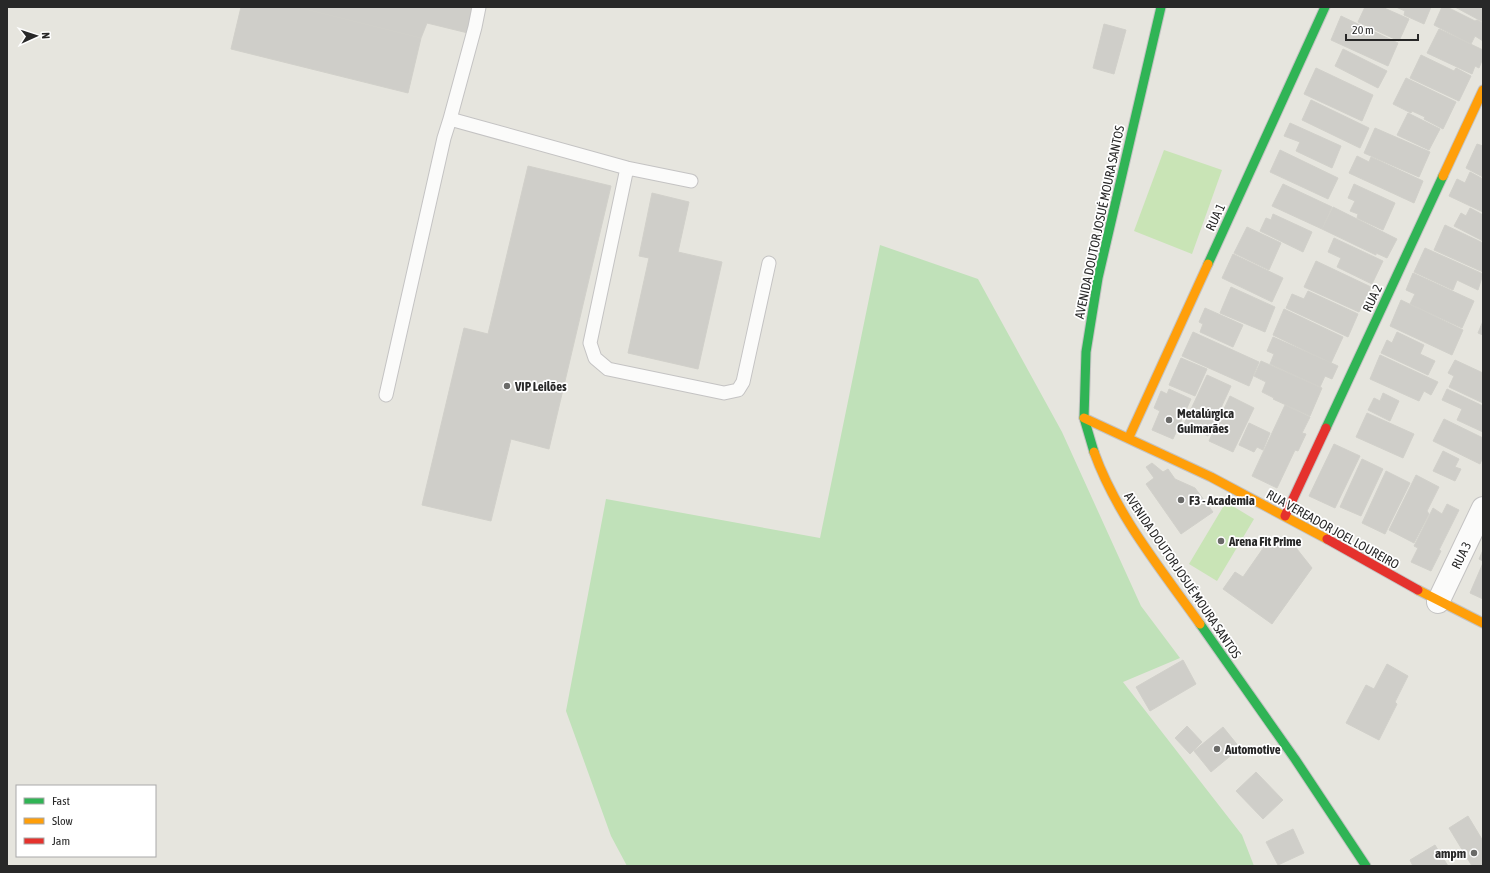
<svg xmlns="http://www.w3.org/2000/svg" width="1490" height="873" font-family="'Asap Condensed',sans-serif">
<style>
.green{fill:#c0e1b9}
.pitch{fill:#c9e4b6}
.building{fill:#cfcec9;stroke:#d1d0ca}
.lines{fill:none;stroke-linecap:round;stroke-linejoin:round}
.lane-casing{stroke:#c4c3c3;stroke-width:15}
.street-casing{stroke:#c4c3c3;stroke-width:24}
.fast-casing{stroke:#c4c3c3;stroke-width:11}
.slow-casing{stroke:#c4c3c3;stroke-width:11}
.jam-casing{stroke:#c4c3c3;stroke-width:11}
.lane{stroke:#fbfbfa;stroke-width:13}
.street{stroke:#fbfbfa;stroke-width:22}
.fast{stroke:#30b455;stroke-width:9}
.slow{stroke:#ff9f0a;stroke-width:9}
.jam{stroke:#e5322d;stroke-width:9}
.poi-dot{fill:#6a6a68;stroke:#fff;stroke-width:1.5}
.labels{text-anchor:middle;stroke-width:3.5;stroke-linejoin:round;paint-order:stroke}
.street-label{font-size:13px;fill:#282828;stroke:#fff}
.poi-label{font-size:13px;font-weight:bold;fill:#282828;stroke:#fff;text-anchor:start}
</style>
<rect width="100%" height="100%" fill="#e6e5de"/>
<path class="green" d="M 880,245 L 978,279 L 1062,432 L 1141,606 L 1180,658 L 1123,682 L 1242,835 L 1254,866 L 627,866 L 611,836 L 566,711 L 606,499 L 820,538 Z"/>
<path class="pitch" d="M 1164,150 L 1222,170 L 1192,254 L 1134,231 Z
M 1226,502 L 1254,519 L 1217,581 L 1189,564 Z"/>
<path class="building" d="M 241,7 L 297,7 L 421,38 L 408,93 L 231,49 Z
M 297,7 L 478,7 L 472,34 L 427,23 L 421,38 Z
M 1365,7 L 1382,7 L 1409,19 L 1399,41 L 1358,22 Z
M 1396,7 L 1431,7 L 1424,24 L 1404,15 L 1405,11 Z
M 1442,7 L 1447,7 L 1475,21 L 1477,20 L 1483,23 L 1483,41 L 1475,36 L 1471,44 L 1434,25 Z
M 1455,7 L 1483,7 L 1483,22 Z
M 1341,16 L 1398,43 L 1388,66 L 1331,40 Z
M 1104,24 L 1126,30 L 1114,74 L 1093,68 Z
M 1439,29 L 1483,50 L 1483,58 L 1479,68 L 1475,66 L 1472,74 L 1427,53 Z
M 1343,49 L 1387,71 L 1378,88 L 1335,66 Z
M 1421,55 L 1454,71 L 1456,68 L 1471,76 L 1459,101 L 1410,78 Z
M 1316,68 L 1373,95 L 1362,121 L 1304,94 Z
M 1406,78 L 1456,102 L 1443,129 L 1424,119 L 1425,117 L 1412,111 L 1411,113 L 1393,104 Z
M 1311,100 L 1369,128 L 1360,148 L 1302,120 Z
M 1408,113 L 1440,129 L 1429,150 L 1397,135 Z
M 1290,123 L 1341,146 L 1332,168 L 1296,151 L 1300,142 L 1284,136 Z
M 1375,128 L 1430,152 L 1419,177 L 1364,153 Z
M 1477,144 L 1483,146 L 1483,177 L 1466,168 Z
M 1280,150 L 1338,178 L 1328,199 L 1270,172 Z
M 1357,156 L 1369,162 L 1371,157 L 1423,181 L 1414,203 L 1349,173 Z
M 528,166 L 611,186 L 549,449 L 511,439 L 491,521 L 422,505 L 464,328 L 488,334 Z
M 1470,172 L 1483,179 L 1483,212 L 1449,196 L 1457,179 L 1465,183 Z
M 1283,184 L 1332,207 L 1322,229 L 1272,206 Z
M 1354,184 L 1395,203 L 1383,230 L 1357,218 L 1358,214 L 1350,211 L 1355,201 L 1348,198 Z
M 652,193 L 689,202 L 678,252 L 722,262 L 698,369 L 628,353 L 649,258 L 639,256 Z
M 1333,207 L 1397,239 L 1387,258 L 1376,253 L 1376,255 L 1322,229 Z
M 1470,208 L 1483,215 L 1483,241 L 1454,226 L 1461,213 L 1466,216 Z
M 1273,214 L 1312,232 L 1303,252 L 1260,231 L 1266,218 L 1271,220 Z
M 1445,225 L 1483,243 L 1483,272 L 1434,250 Z
M 1247,227 L 1281,243 L 1269,270 L 1234,253 Z
M 1334,238 L 1383,261 L 1372,284 L 1337,267 L 1341,258 L 1328,252 Z
M 1425,248 L 1483,274 L 1478,290 L 1457,280 L 1453,290 L 1414,272 Z
M 1233,254 L 1283,278 L 1272,302 L 1222,278 Z
M 1316,261 L 1371,287 L 1359,312 L 1304,287 Z
M 1413,273 L 1474,301 L 1462,328 L 1410,304 L 1415,294 L 1406,290 Z
M 1231,287 L 1275,307 L 1265,332 L 1220,313 Z
M 1308,291 L 1358,314 L 1348,337 L 1286,308 L 1292,294 L 1304,299 Z
M 1401,300 L 1463,330 L 1452,355 L 1390,326 Z
M 1205,308 L 1243,325 L 1233,347 L 1200,332 L 1203,324 L 1199,322 Z
M 1284,309 L 1343,337 L 1331,363 L 1273,335 Z
M 1483,321 L 1483,335 L 1478,333 Z
M 1193,332 L 1259,362 L 1249,386 L 1182,356 Z
M 1397,332 L 1424,345 L 1420,354 L 1435,361 L 1428,375 L 1381,353 L 1387,340 L 1392,343 Z
M 1273,337 L 1338,366 L 1332,379 L 1325,376 L 1320,387 L 1270,364 L 1274,354 L 1267,351 Z
M 1380,355 L 1438,382 L 1431,395 L 1424,391 L 1419,401 L 1370,379 Z
M 1181,358 L 1207,369 L 1195,396 L 1169,385 Z
M 1455,360 L 1483,373 L 1483,403 L 1449,387 L 1454,376 L 1448,373 Z
M 1261,361 L 1322,388 L 1310,416 L 1273,399 L 1274,398 L 1262,392 L 1266,382 L 1254,376 Z
M 1207,375 L 1231,386 L 1208,436 L 1184,424 Z
M 1169,389 L 1191,399 L 1173,439 L 1152,430 L 1160,411 L 1154,408 L 1161,391 L 1167,394 Z
M 1447,389 L 1483,406 L 1483,432 L 1457,420 L 1462,409 L 1442,400 Z
M 1383,393 L 1399,401 L 1390,421 L 1368,410 L 1374,398 L 1380,401 Z
M 1230,396 L 1254,408 L 1233,452 L 1209,441 Z
M 1285,405 L 1310,417 L 1302,433 L 1306,434 L 1298,451 L 1295,450 L 1277,488 L 1252,476 Z
M 1367,413 L 1414,434 L 1403,458 L 1356,437 Z
M 1444,419 L 1483,438 L 1483,457 L 1480,464 L 1433,441 Z
M 1249,423 L 1270,433 L 1263,450 L 1257,447 L 1254,452 L 1239,445 Z
M 1334,444 L 1360,456 L 1335,508 L 1309,496 Z
M 1443,451 L 1459,459 L 1455,467 L 1461,469 L 1455,481 L 1433,471 Z
M 1362,459 L 1383,469 L 1361,516 L 1340,507 Z
M 1152,463 L 1163,472 L 1168,469 L 1175,479 L 1195,488 L 1213,512 L 1181,534 L 1146,484 L 1154,478 L 1146,467 Z
M 1386,471 L 1410,483 L 1385,534 L 1362,523 Z
M 1416,475 L 1439,487 L 1427,511 L 1429,514 L 1414,543 L 1389,530 Z
M 1447,504 L 1459,510 L 1439,550 L 1441,551 L 1431,571 L 1411,562 L 1418,548 L 1414,546 L 1433,508 L 1442,514 Z
M 1267,536 L 1293,544 L 1312,568 L 1272,624 L 1223,589 L 1235,572 L 1243,577 L 1264,547 L 1261,545 Z
M 1483,550 L 1483,561 L 1479,559 Z
M 1483,563 L 1483,599 L 1470,593 Z
M 1183,660 L 1196,684 L 1150,711 L 1136,687 Z
M 1387,664 L 1408,676 L 1395,702 L 1397,704 L 1379,740 L 1346,723 L 1366,685 L 1374,689 Z
M 1187,726 L 1202,742 L 1190,754 L 1175,738 Z
M 1223,727 L 1240,748 L 1211,772 L 1194,751 Z
M 1256,772 L 1283,800 L 1263,819 L 1236,791 Z
M 1468,816 L 1483,841 L 1483,866 L 1472,866 L 1449,828 Z
M 1293,829 L 1304,853 L 1278,865 L 1266,842 Z
M 1435,845 L 1448,866 L 1413,866 L 1410,860 Z"/>
<g class="lines">
<g class="lane-casing">
<path id="lane" d="M 450,119 L 475,27 L 479,7
M 627,168 L 590,343 L 595,358 L 608,369 L 724,393 L 738,390 L 743,382 L 769,263
M 386,395 L 444,138 L 450,119 L 627,168 L 691,181"/>
</g>
<g class="street-casing">
<path id="street" d="M 1438,602 L 1483,508"/>
</g>
<g class="fast-casing">
<path id="fast" d="M 1208,264 L 1325,7
M 1326,428 L 1443,176
M 1094,452 L 1084,418 L 1086,352 L 1098,278 L 1161,7
M 1200,624 L 1295,759 L 1366,866"/>
</g>
<g class="slow-casing">
<path id="slow" d="M 1443,176 L 1483,90
M 1084,418 L 1211,477 L 1327,539
M 1129,437 L 1208,264
M 1094,452 C 1117,516 1161,569 1200,624
M 1418,590 L 1483,623"/>
</g>
<g class="jam-casing">
<path id="jam" d="M 1285,516 L 1326,428
M 1327,539 L 1418,590"/>
</g>
<use href="#lane" class="lane"/>
<use href="#street" class="street"/>
<use href="#fast" class="fast"/>
<use href="#slow" class="slow"/>
<use href="#jam" class="jam"/>
</g>
<g class="poi-dot">
<circle cx="507" cy="386" r="4"/>
<circle cx="1169" cy="420" r="4"/>
<circle cx="1181" cy="500" r="4"/>
<circle cx="1221" cy="541" r="4"/>
<circle cx="1217" cy="749" r="4"/>
<circle cx="1474" cy="853" r="4"/>
</g>
<g class="labels">
<g class="street-label">
<text transform="translate(1215 217) rotate(-65)" y="5">RUA 1</text>
<text transform="translate(1099 222) rotate(-78)" y="5">AVENIDA DOUTOR JOSUÉ MOURA SANTOS</text>
<text transform="translate(1372 298) rotate(-65)" y="5">RUA 2</text>
<text transform="translate(1333 529) rotate(29)" y="5">RUA VEREADOR JOEL LOUREIRO</text>
<text transform="translate(1461 555) rotate(-64)" y="5">RUA 3</text>
<text transform="translate(1183 575) rotate(56)" y="5">AVENIDA DOUTOR JOSUÉ MOURA SANTOS</text>
</g>
<g class="poi-label">
<text x="515" y="391">VIP Leilões</text>
<text x="1177" y="418">Metalúrgica<tspan x="1177" dy="15">Guimarães</tspan></text>
<text x="1189" y="505">F3 - Academia</text>
<text x="1229" y="546">Arena Fit Prime</text>
<text x="1225" y="754">Automotive</text>
<text x="1466" y="858" text-anchor="end">ampm</text>
</g>
</g>
<rect width="1490" height="873" fill="none" stroke="#282828" stroke-width="16"/>
<rect x="16" y="785" width="140" height="72" fill="#ffffff" stroke="#a9a9a9"/>
<rect x="24" y="798" width="20" height="6" fill="#30b455" stroke="#a9a9a9"/>
<text x="52" y="805" font-size="12" fill="#282828">Fast</text>
<rect x="24" y="818" width="20" height="6" fill="#ff9f0a" stroke="#a9a9a9"/>
<text x="52" y="825" font-size="12" fill="#282828">Slow</text>
<rect x="24" y="838" width="20" height="6" fill="#e5322d" stroke="#a9a9a9"/>
<text x="52" y="845" font-size="12" fill="#282828">Jam</text>
<g transform="translate(36 36) rotate(87)" stroke="#ffffff" stroke-width="3" paint-order="stroke">
<path d="M0-3L7 15L0 10L-7 15Z" fill="#282828"/>
<text y="-6" font-size="11" font-weight="bold" text-anchor="middle" fill="#282828">N</text>
</g>
<path d="M1346 34v6h72v-6" fill="none" stroke="#282828" stroke-width="2"/>
<text x="1352" y="34" font-size="12" fill="#282828" stroke="#ffffff" stroke-width="3" paint-order="stroke">20 m</text>
</svg>
